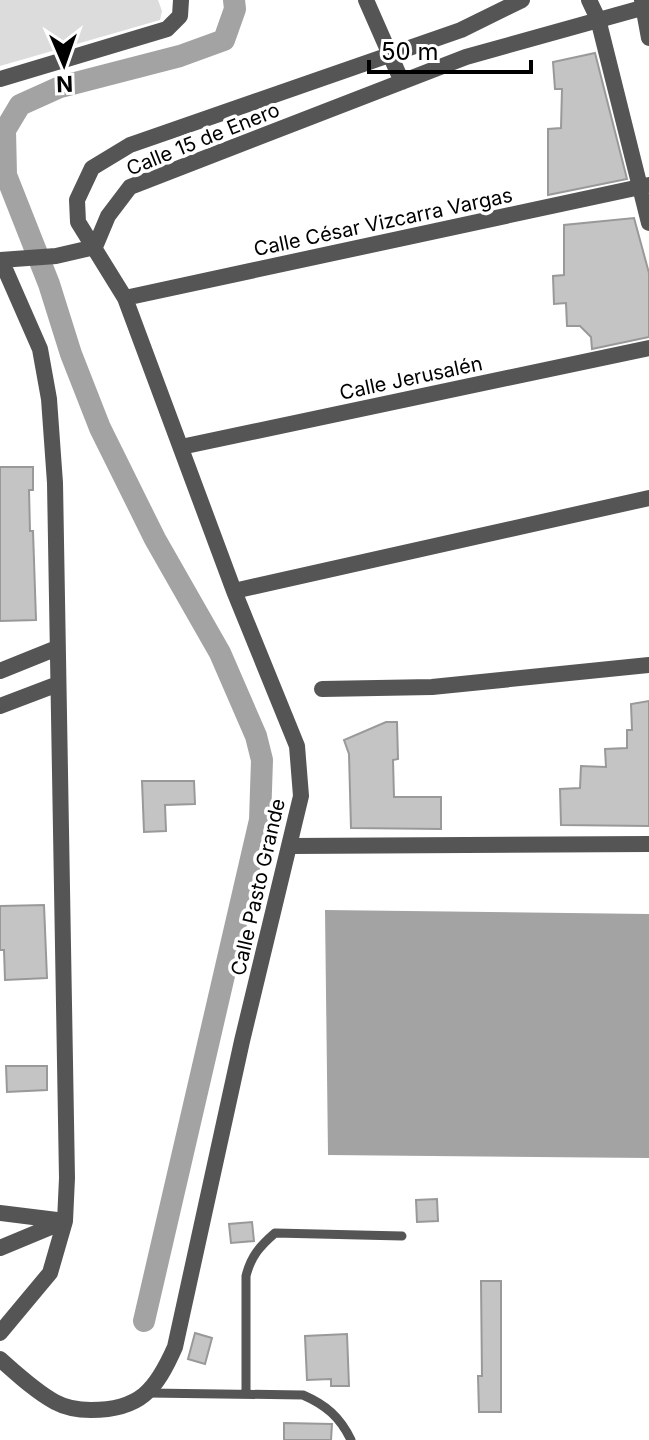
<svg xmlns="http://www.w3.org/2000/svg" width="649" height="1440" font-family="Inter,sans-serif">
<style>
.green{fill:#dcdcdc}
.water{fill:#a3a3a3}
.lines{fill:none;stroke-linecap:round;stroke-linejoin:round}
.canal{stroke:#a3a3a3;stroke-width:22}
.building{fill:#c4c4c4;stroke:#999;stroke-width:2}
.service{stroke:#555;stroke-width:9}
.minor{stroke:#555;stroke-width:16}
.labels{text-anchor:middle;stroke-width:7;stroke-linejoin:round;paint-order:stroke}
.street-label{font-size:20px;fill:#000;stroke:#fff}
</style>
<rect width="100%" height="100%" fill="#fff"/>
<path class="green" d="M 0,0 L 158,0 L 162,11 L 160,20 L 0,66 Z"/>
<path class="water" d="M 325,910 L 649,914 L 649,1158 L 328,1155 Z"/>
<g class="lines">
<path class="canal" d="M 144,1321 L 260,820 L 262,760 L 256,736 L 220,653 L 155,539 L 100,428 L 71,354 L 49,284 L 6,175 L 5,130 L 20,105 L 60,87 L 180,56 L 224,40 L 235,9 L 234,0"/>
</g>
<path class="building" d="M 595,53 L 627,179 L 548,195 L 548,129 L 561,128 L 562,89 L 555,89 L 553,62 Z
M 634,218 L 649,273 L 649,337 L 592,349 L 591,337 L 580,326 L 567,326 L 566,303 L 554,304 L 553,276 L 564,275 L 564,225 Z
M 0,467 L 33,467 L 33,490 L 29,490 L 30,531 L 33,531 L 36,620 L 0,621 Z
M 649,701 L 649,826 L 561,825 L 560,789 L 580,788 L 581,766 L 606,767 L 605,749 L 627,748 L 627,730 L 632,730 L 631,704 Z
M 386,722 L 397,722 L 398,759 L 393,760 L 394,797 L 441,797 L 441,829 L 351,828 L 349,754 L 344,740 Z
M 142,781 L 194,781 L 195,804 L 165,805 L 166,831 L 144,832 Z
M 44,905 L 47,978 L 5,980 L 4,950 L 0,950 L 0,906 Z
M 6,1066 L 47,1066 L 47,1090 L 7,1092 Z
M 437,1199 L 438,1221 L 417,1222 L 416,1200 Z
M 252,1222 L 254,1241 L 231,1243 L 229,1224 Z
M 481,1281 L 501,1281 L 501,1412 L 479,1412 L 478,1376 L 482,1376 Z
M 195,1333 L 212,1338 L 205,1364 L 188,1359 Z
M 347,1334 L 349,1386 L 331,1386 L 331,1379 L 307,1380 L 305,1336 Z
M 284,1423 L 332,1424 L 331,1440 L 284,1440 Z"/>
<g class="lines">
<path class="service" d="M 148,1393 L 303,1395 C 326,1405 340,1417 351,1440
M 246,1394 L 246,1276 C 251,1256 260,1246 275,1233 L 402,1236"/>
<path class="minor" d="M 366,0 L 402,82
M 589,0 L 598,19 L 649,223
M 642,0 L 649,38
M 0,79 L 167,29 L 180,16 L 181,0
M 95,247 L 108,216 L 130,187 L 466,57 L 649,6
M 0,260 L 56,256 L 95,247
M 125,298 L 649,185
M 181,447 L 649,348
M 234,591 L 649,498
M 0,671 L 57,648
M 322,689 L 432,687 L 649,665
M 0,706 L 58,684
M 291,846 L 649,844
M 0,1213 L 65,1221
M 0,1248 L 65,1221
M 0,1333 L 50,1273 L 65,1221 L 67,1178 L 55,483 L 49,399 L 40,349 L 1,260
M 0,1359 C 17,1374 35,1391 55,1402 C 66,1408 79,1410 91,1410 C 140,1410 156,1390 175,1347 L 242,1041 L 301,796 L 297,746 L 234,591 L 125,298 L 78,222 L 77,200 L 92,168 L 130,145 L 461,30 L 522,0"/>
</g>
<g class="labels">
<g class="street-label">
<text transform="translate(203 139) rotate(-22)" y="7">Calle 15 de Enero</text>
<text transform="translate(383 222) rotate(-12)" y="7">Calle César Vizcarra Vargas</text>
<text transform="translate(411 378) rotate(-12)" y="7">Calle Jerusalén</text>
<text transform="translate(258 887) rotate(-77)" y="7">Calle Pasto Grande</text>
</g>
</g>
<g transform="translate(64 64) rotate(178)" stroke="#ffffff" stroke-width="6" paint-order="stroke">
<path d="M0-6L14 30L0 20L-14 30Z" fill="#000000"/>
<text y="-12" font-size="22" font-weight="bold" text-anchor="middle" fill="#000000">N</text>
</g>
<path d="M369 60v12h162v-12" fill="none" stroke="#000000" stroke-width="4"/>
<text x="381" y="60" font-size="24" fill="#000000" stroke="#ffffff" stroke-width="6" paint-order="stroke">50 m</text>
</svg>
